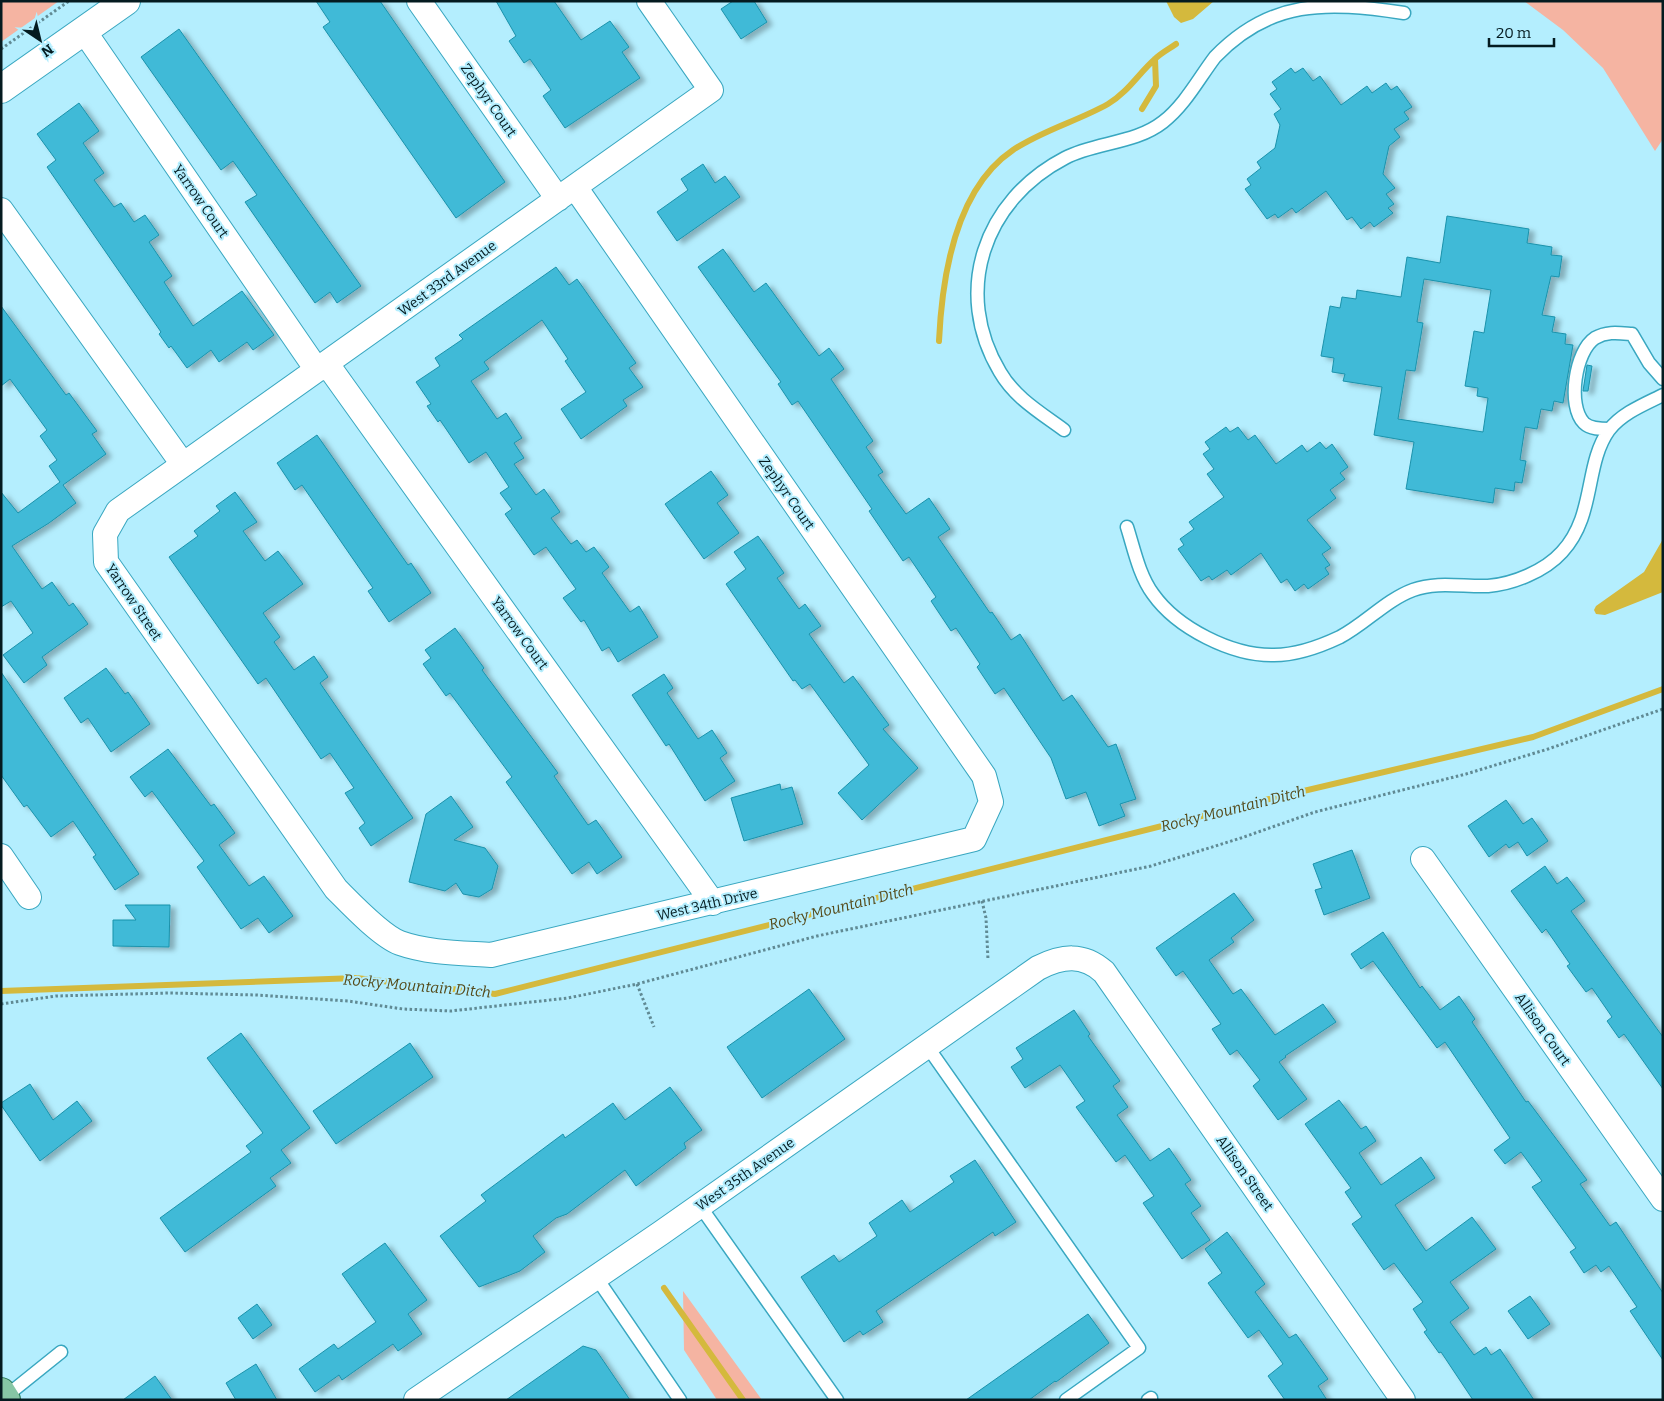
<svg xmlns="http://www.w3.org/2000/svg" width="1664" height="1401" font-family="Bitter,serif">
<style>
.green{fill:#f5b4a2}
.water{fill:#d4b93d}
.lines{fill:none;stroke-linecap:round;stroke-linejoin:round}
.stream{stroke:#d4b93d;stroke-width:6}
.building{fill:#3fbad7;stroke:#1a92ab;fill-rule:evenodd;filter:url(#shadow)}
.service-casing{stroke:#39a7c0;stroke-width:15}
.minor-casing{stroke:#39a7c0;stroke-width:26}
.tertiary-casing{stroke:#39a7c0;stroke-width:30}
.primary-casing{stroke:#24714f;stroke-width:30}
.path{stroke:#608a94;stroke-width:3;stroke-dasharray:2.5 2.5;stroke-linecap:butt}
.service{stroke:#fff;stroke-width:12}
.minor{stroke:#fff;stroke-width:24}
.tertiary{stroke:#fff;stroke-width:28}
.primary{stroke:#86c6a5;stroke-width:28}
.labels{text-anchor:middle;stroke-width:4;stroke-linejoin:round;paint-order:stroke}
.street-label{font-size:14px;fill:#041b20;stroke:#b4eefe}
.water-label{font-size:15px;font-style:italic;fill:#544918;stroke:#b4eefe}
</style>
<defs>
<filter id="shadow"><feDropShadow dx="5.5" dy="3" stdDeviation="2.5" flood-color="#0004"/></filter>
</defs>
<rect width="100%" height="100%" fill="#b4eefe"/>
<path class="green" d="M 1,1 L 59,1 L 1,42 Z
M 1524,1 L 1663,1 L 1663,139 L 1655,151 L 1603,68 L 1563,30 Z
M 683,1291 L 762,1400 L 717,1400 L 684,1350 Z"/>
<path class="water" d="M 1166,1 L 1214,1 L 1193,19 L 1181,23 L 1174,17 Z
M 1663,539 L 1663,592 L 1605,615 L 1596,614 L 1594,610 L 1596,606 L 1644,572 Z"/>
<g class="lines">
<path class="stream" d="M 1142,109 L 1156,86 L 1155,59
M 939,341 C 942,277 955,189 1013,150 C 1043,130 1078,121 1108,104 C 1127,93 1139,73 1155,59 C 1161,53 1169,49 1176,44
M 1,991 L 356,978 L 495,994 L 1265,800 L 1533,737 L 1663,689
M 664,1288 L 743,1400"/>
</g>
<path class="building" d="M 316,1 L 380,1 L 505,182 L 456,218 L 323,27 L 330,22 Z
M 496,1 L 554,1 L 581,40 L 610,21 L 629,47 L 622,52 L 640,78 L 565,128 L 543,96 L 551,90 L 530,59 L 524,63 L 509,41 L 516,36 Z
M 733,1 L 754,1 L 767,22 L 741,39 L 721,9 Z
M 179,29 L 361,286 L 337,303 L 330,292 L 315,303 L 245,202 L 257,195 L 233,161 L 221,170 L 141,57 Z
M 1291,68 L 1295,73 L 1303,68 L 1313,81 L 1320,76 L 1341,105 L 1367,86 L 1372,93 L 1386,83 L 1391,90 L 1397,86 L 1412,107 L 1404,112 L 1409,119 L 1394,129 L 1400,137 L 1389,146 L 1383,174 L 1395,188 L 1386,194 L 1394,204 L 1388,208 L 1393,213 L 1374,227 L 1370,222 L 1361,229 L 1352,217 L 1347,220 L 1326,191 L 1296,213 L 1292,208 L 1278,218 L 1275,214 L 1267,219 L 1245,189 L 1251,185 L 1247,179 L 1261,168 L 1257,162 L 1275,148 L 1280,125 L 1274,114 L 1281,109 L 1270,94 L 1277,89 L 1272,82 Z
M 79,103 L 99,131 L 83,143 L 104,173 L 94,180 L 114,207 L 121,203 L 134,222 L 145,215 L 159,235 L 149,242 L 172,276 L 164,282 L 193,326 L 242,291 L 274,335 L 253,350 L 247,342 L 219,362 L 211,350 L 187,368 L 171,346 L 169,348 L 159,334 L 161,332 L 47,167 L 56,160 L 37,134 Z
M 703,164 L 715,183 L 725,176 L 740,197 L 677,241 L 657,212 L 688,190 L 681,179 Z
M 1447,216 L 1529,229 L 1527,243 L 1552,247 L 1551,255 L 1562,256 L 1559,277 L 1551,276 L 1542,315 L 1555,317 L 1552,332 L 1566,334 L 1565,344 L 1573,345 L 1563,403 L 1554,401 L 1552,411 L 1541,409 L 1537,429 L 1525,427 L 1520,460 L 1526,461 L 1522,483 L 1515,482 L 1514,491 L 1495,488 L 1493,503 L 1406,489 L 1414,442 L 1374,435 L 1382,387 L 1343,381 L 1345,374 L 1332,372 L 1334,358 L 1321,356 L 1330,306 L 1340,308 L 1342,297 L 1356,299 L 1357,290 L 1401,297 L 1407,257 L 1440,263 ZM 1424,279 L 1491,290 L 1484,333 L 1474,331 L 1465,386 L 1478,388 L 1477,396 L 1488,398 L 1483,432 L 1398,419 L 1406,370 L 1415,371 L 1423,323 L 1417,322 Z
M 723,249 L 754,292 L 766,283 L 819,356 L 829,348 L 844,369 L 831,379 L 873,441 L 866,447 L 883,472 L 878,475 L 906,514 L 929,498 L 950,529 L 938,537 L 990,613 L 992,612 L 1011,640 L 1020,634 L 1063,701 L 1072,695 L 1108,747 L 1116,744 L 1136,799 L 1120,804 L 1125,816 L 1099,826 L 1086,792 L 1066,799 L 1051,758 L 1004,688 L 995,694 L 977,667 L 980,664 L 956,628 L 951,631 L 931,601 L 936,597 L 909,557 L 903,561 L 869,511 L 872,509 L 798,401 L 792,405 L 778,384 L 781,382 L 698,267 Z
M 556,267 L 569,285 L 577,279 L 636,363 L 629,368 L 643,387 L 623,400 L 627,406 L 581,439 L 561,409 L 586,392 L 565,361 L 568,359 L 542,320 L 484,362 L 489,369 L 471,381 L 497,419 L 506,413 L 522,438 L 514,443 L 524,458 L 514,464 L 536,495 L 544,489 L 560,512 L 551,518 L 571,544 L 577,540 L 586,552 L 594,547 L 609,567 L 602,573 L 630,612 L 639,606 L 658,637 L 618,662 L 609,647 L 602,651 L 584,620 L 581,622 L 563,598 L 576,589 L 546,547 L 534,555 L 505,514 L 512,509 L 500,493 L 509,487 L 486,452 L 469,463 L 440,420 L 438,422 L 427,406 L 431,404 L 416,382 L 440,366 L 435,358 L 463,339 L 459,335 Z
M 1,306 L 66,395 L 69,393 L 97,431 L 92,434 L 106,454 L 63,485 L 76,503 L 49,523 L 12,546 L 42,589 L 52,582 L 69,606 L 73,603 L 88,624 L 42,657 L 47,665 L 24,683 L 3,655 L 33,633 L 11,601 L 1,607 L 1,492 L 18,513 L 60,482 L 49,466 L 57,460 L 40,436 L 47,430 L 10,379 L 1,386 Z
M 1587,365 L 1592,366 L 1588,391 L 1583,391 Z
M 1226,427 L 1230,432 L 1238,427 L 1248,440 L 1255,435 L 1276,464 L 1302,445 L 1307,452 L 1320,442 L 1326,449 L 1332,444 L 1348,467 L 1340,473 L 1345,479 L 1330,490 L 1336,498 L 1307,520 L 1331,548 L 1322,554 L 1330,565 L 1325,568 L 1329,574 L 1308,589 L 1304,584 L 1295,591 L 1287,579 L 1281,583 L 1261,553 L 1231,575 L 1227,570 L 1212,580 L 1209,576 L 1201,581 L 1178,549 L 1184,545 L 1180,539 L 1194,529 L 1189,522 L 1224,497 L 1207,474 L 1214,469 L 1203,454 L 1210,449 L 1205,442 Z
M 317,435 L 408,565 L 411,563 L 431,593 L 389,622 L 368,591 L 373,588 L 302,485 L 295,490 L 277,463 Z
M 711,471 L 728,495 L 717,503 L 739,533 L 704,559 L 665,504 Z
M 235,492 L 257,522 L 243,531 L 265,561 L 278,551 L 303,584 L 263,613 L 280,637 L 274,642 L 294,670 L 314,656 L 328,677 L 320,683 L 413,818 L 371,846 L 359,828 L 365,823 L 345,793 L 354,788 L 330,753 L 321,759 L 266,678 L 258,684 L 169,557 L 198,536 L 194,531 L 220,511 L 216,506 Z
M 758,536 L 784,573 L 777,578 L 799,609 L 805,604 L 821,626 L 809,634 L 844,683 L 853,676 L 889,725 L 883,729 L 918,768 L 862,820 L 838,793 L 869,765 L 810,684 L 802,689 L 795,680 L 793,681 L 726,584 L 746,569 L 734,552 Z
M 455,628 L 484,668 L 482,670 L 558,773 L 554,776 L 588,825 L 596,820 L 622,857 L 597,874 L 589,862 L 572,874 L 506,782 L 512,777 L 450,693 L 446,696 L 423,664 L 431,658 L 425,650 Z
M 106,668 L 125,694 L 128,692 L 150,724 L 111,752 L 88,718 L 81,723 L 64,698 Z
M 1,672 L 139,874 L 115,890 L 93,857 L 96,855 L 73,821 L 51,837 L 27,805 L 24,807 L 1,775 Z
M 664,674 L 673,688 L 667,693 L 698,739 L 712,730 L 727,753 L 720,758 L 735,781 L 705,801 L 669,744 L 666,746 L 632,695 Z
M 168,749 L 211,806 L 214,804 L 235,833 L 219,845 L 249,886 L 264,876 L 293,916 L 269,933 L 258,918 L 241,929 L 197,867 L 204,861 L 152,791 L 145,797 L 130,777 Z
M 780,784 L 781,790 L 792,787 L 803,824 L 744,841 L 731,798 Z
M 451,796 L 473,827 L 454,840 L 485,848 L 498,866 L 492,889 L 479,897 L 463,894 L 456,883 L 445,891 L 409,882 L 426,814 Z
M 1506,800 L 1523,824 L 1532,818 L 1548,841 L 1527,856 L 1518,842 L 1509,848 L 1506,844 L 1489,857 L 1468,826 Z
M 1352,850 L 1370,898 L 1324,915 L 1315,890 L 1322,888 L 1313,864 Z
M 1545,866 L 1557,884 L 1567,877 L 1585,901 L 1571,911 L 1663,1037 L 1663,1089 L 1624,1034 L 1619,1038 L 1607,1021 L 1612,1017 L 1592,988 L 1586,992 L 1567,966 L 1570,964 L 1546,929 L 1542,933 L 1511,891 Z
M 1234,893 L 1254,920 L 1231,938 L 1234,942 L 1209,960 L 1233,994 L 1241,989 L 1275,1035 L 1323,1004 L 1336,1022 L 1285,1056 L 1286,1057 L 1279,1062 L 1307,1099 L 1278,1120 L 1253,1086 L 1260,1080 L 1237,1050 L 1230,1055 L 1212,1029 L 1221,1024 L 1183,971 L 1176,976 L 1156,948 Z
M 125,905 L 170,905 L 169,947 L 113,946 L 113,920 L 136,920 Z
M 1383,932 L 1420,988 L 1422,986 L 1440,1010 L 1459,996 L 1475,1019 L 1472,1022 L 1526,1102 L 1528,1101 L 1587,1180 L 1580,1184 L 1610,1226 L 1616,1222 L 1663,1293 L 1663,1360 L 1630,1311 L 1637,1307 L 1609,1266 L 1601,1272 L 1596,1265 L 1584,1273 L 1570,1252 L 1576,1248 L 1532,1187 L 1542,1181 L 1521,1152 L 1505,1164 L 1494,1150 L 1510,1138 L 1445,1042 L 1437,1048 L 1373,961 L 1361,969 L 1351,954 Z
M 809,989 L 845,1039 L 762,1098 L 727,1047 Z
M 1074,1010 L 1090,1034 L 1088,1036 L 1120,1081 L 1113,1086 L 1128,1107 L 1117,1115 L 1150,1161 L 1169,1148 L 1191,1180 L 1185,1184 L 1201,1206 L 1191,1213 L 1210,1240 L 1182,1259 L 1143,1203 L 1154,1196 L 1125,1155 L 1116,1162 L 1076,1107 L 1085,1101 L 1060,1065 L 1025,1088 L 1011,1067 L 1023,1059 L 1016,1048 Z
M 241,1033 L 310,1128 L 281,1150 L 291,1163 L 270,1178 L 276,1186 L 185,1252 L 160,1218 L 251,1152 L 246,1146 L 263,1133 L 207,1058 Z
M 410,1043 L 433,1077 L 336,1144 L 313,1111 Z
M 30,1084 L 53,1120 L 77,1101 L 92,1121 L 40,1161 L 1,1105 L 1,1103 Z
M 670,1087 L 702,1130 L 684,1143 L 686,1148 L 636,1186 L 625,1170 L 567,1214 L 556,1218 L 533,1236 L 545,1252 L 520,1271 L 479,1287 L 440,1236 L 486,1201 L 481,1195 L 563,1134 L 565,1138 L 613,1103 L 625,1120 Z
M 1339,1100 L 1361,1129 L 1366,1126 L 1376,1141 L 1359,1153 L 1381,1185 L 1421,1157 L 1435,1178 L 1395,1205 L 1426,1251 L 1472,1217 L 1496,1249 L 1450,1282 L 1469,1308 L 1450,1322 L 1474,1355 L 1486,1347 L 1491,1355 L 1500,1349 L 1534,1400 L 1473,1400 L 1441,1352 L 1439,1353 L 1424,1332 L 1427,1330 L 1413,1309 L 1423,1302 L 1394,1263 L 1384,1270 L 1352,1224 L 1362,1217 L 1345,1192 L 1351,1188 L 1305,1124 Z
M 975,1160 L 1016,1222 L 995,1236 L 993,1232 L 876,1311 L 883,1322 L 863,1335 L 860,1331 L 844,1342 L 801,1277 L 834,1255 L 839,1262 L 877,1236 L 869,1223 L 902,1200 L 910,1212 L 954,1182 L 950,1176 Z
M 1227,1232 L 1265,1284 L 1255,1292 L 1289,1338 L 1296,1334 L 1328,1379 L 1318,1386 L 1327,1400 L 1285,1400 L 1268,1376 L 1283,1364 L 1259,1330 L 1248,1338 L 1208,1283 L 1222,1273 L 1205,1249 Z
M 385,1243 L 427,1300 L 408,1314 L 422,1334 L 398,1351 L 393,1344 L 342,1380 L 339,1375 L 315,1392 L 299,1369 L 334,1344 L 338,1349 L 376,1322 L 342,1274 Z
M 1530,1296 L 1550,1324 L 1528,1339 L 1508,1311 Z
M 257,1304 L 272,1325 L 253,1339 L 238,1318 Z
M 1088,1314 L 1109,1343 L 1056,1382 L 1055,1381 L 1029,1400 L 966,1400 Z
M 583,1346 L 596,1350 L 630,1400 L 506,1400 Z
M 256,1364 L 277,1400 L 236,1400 L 226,1383 Z
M 155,1376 L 172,1400 L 123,1400 Z"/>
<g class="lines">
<g class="service-casing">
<path id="service" d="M 1610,429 C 1601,429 1590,429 1584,423 C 1567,406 1575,351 1595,338 C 1607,331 1619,333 1632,334 L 1649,363 L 1663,379
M 1064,430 C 1041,413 1015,398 1000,372 C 952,292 984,200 1065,158 C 1095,142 1135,144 1163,122 C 1185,105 1199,78 1215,57 C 1270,0 1325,1 1404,13
M 1127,527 C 1134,549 1139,575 1153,594 C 1177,628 1232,656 1274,655 C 1295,655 1321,646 1340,637 C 1365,624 1386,600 1413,590 C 1437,581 1463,587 1488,586 C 1513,584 1545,571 1562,552 C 1596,515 1584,465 1609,430 C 1622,413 1645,404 1663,395
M 927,1046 L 1139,1348 L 1066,1400
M 700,1206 L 837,1400
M 596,1277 L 680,1400
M 5,1397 L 61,1352
M 1148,1400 L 1151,1398"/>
</g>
<g class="minor-casing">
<path id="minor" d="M 419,1 L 558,199
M 84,31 L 317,370
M 575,187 L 984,776 L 991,802 L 974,839 L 491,955 C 461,953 428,953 400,943 C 381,936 350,903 336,889 L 106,562 L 105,534 L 118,511 L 711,90 L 649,1
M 1,210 L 182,463
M 327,364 L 713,903
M 1,856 L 29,897
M 1423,859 L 1663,1199
M 416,1400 L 661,1233 L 1038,968 C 1062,956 1083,953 1104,972 L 1403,1400"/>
</g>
<g class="tertiary-casing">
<path id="tertiary" d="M 1,89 L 126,1"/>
</g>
<g class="primary-casing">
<path id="primary" d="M 1,1392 L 6,1400"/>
</g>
<path class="path" d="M 1,49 L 69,1
M 982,901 L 986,918 L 988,960
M 637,984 L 654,1027
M 1,1004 L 56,996 L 170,993 L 256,995 L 348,1001 L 403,1009 L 451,1011 L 568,998 L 637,984 L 817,936 L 1151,866 L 1241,838 L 1315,812 L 1466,774 L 1548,749 L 1663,709"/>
<use href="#service" class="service"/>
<use href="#minor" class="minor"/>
<use href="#tertiary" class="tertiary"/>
<use href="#primary" class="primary"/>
</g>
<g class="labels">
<g class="street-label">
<text transform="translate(489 100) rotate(55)" y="5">Zephyr Court</text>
<text transform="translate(201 201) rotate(55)" y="5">Yarrow Court</text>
<text transform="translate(447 278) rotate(-36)" y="5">West 33rd Avenue</text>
<text transform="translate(787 493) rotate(55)" y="5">Zephyr Court</text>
<text transform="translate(134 602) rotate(56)" y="5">Yarrow Street</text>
<text transform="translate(520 633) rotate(54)" y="5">Yarrow Court</text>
<text transform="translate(707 904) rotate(-13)" y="5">West 34th Drive</text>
<text transform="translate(1543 1029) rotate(55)" y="5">Allison Court</text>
<text transform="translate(1245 1173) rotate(55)" y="5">Allison Street</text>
<text transform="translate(745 1174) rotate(-35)" y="5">West 35th Avenue</text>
</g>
<g class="water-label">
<text transform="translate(1233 809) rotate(-14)" y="5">Rocky Mountain Ditch</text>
<text transform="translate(841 907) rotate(-14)" y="5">Rocky Mountain Ditch</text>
<text transform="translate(417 986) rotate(5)" y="5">Rocky Mountain Ditch</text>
</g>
</g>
<rect width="1664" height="1401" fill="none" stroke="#041b20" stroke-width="5"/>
<g transform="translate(40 40) rotate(145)" stroke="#b4eefe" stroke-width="4" paint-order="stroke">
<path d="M0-4L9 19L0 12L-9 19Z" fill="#041b20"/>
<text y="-8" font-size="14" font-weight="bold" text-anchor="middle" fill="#041b20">N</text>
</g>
<path d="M1489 38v8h65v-8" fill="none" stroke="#041b20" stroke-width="2.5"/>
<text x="1496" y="38" font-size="15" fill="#041b20" stroke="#b4eefe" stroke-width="4" paint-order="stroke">20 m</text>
</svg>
